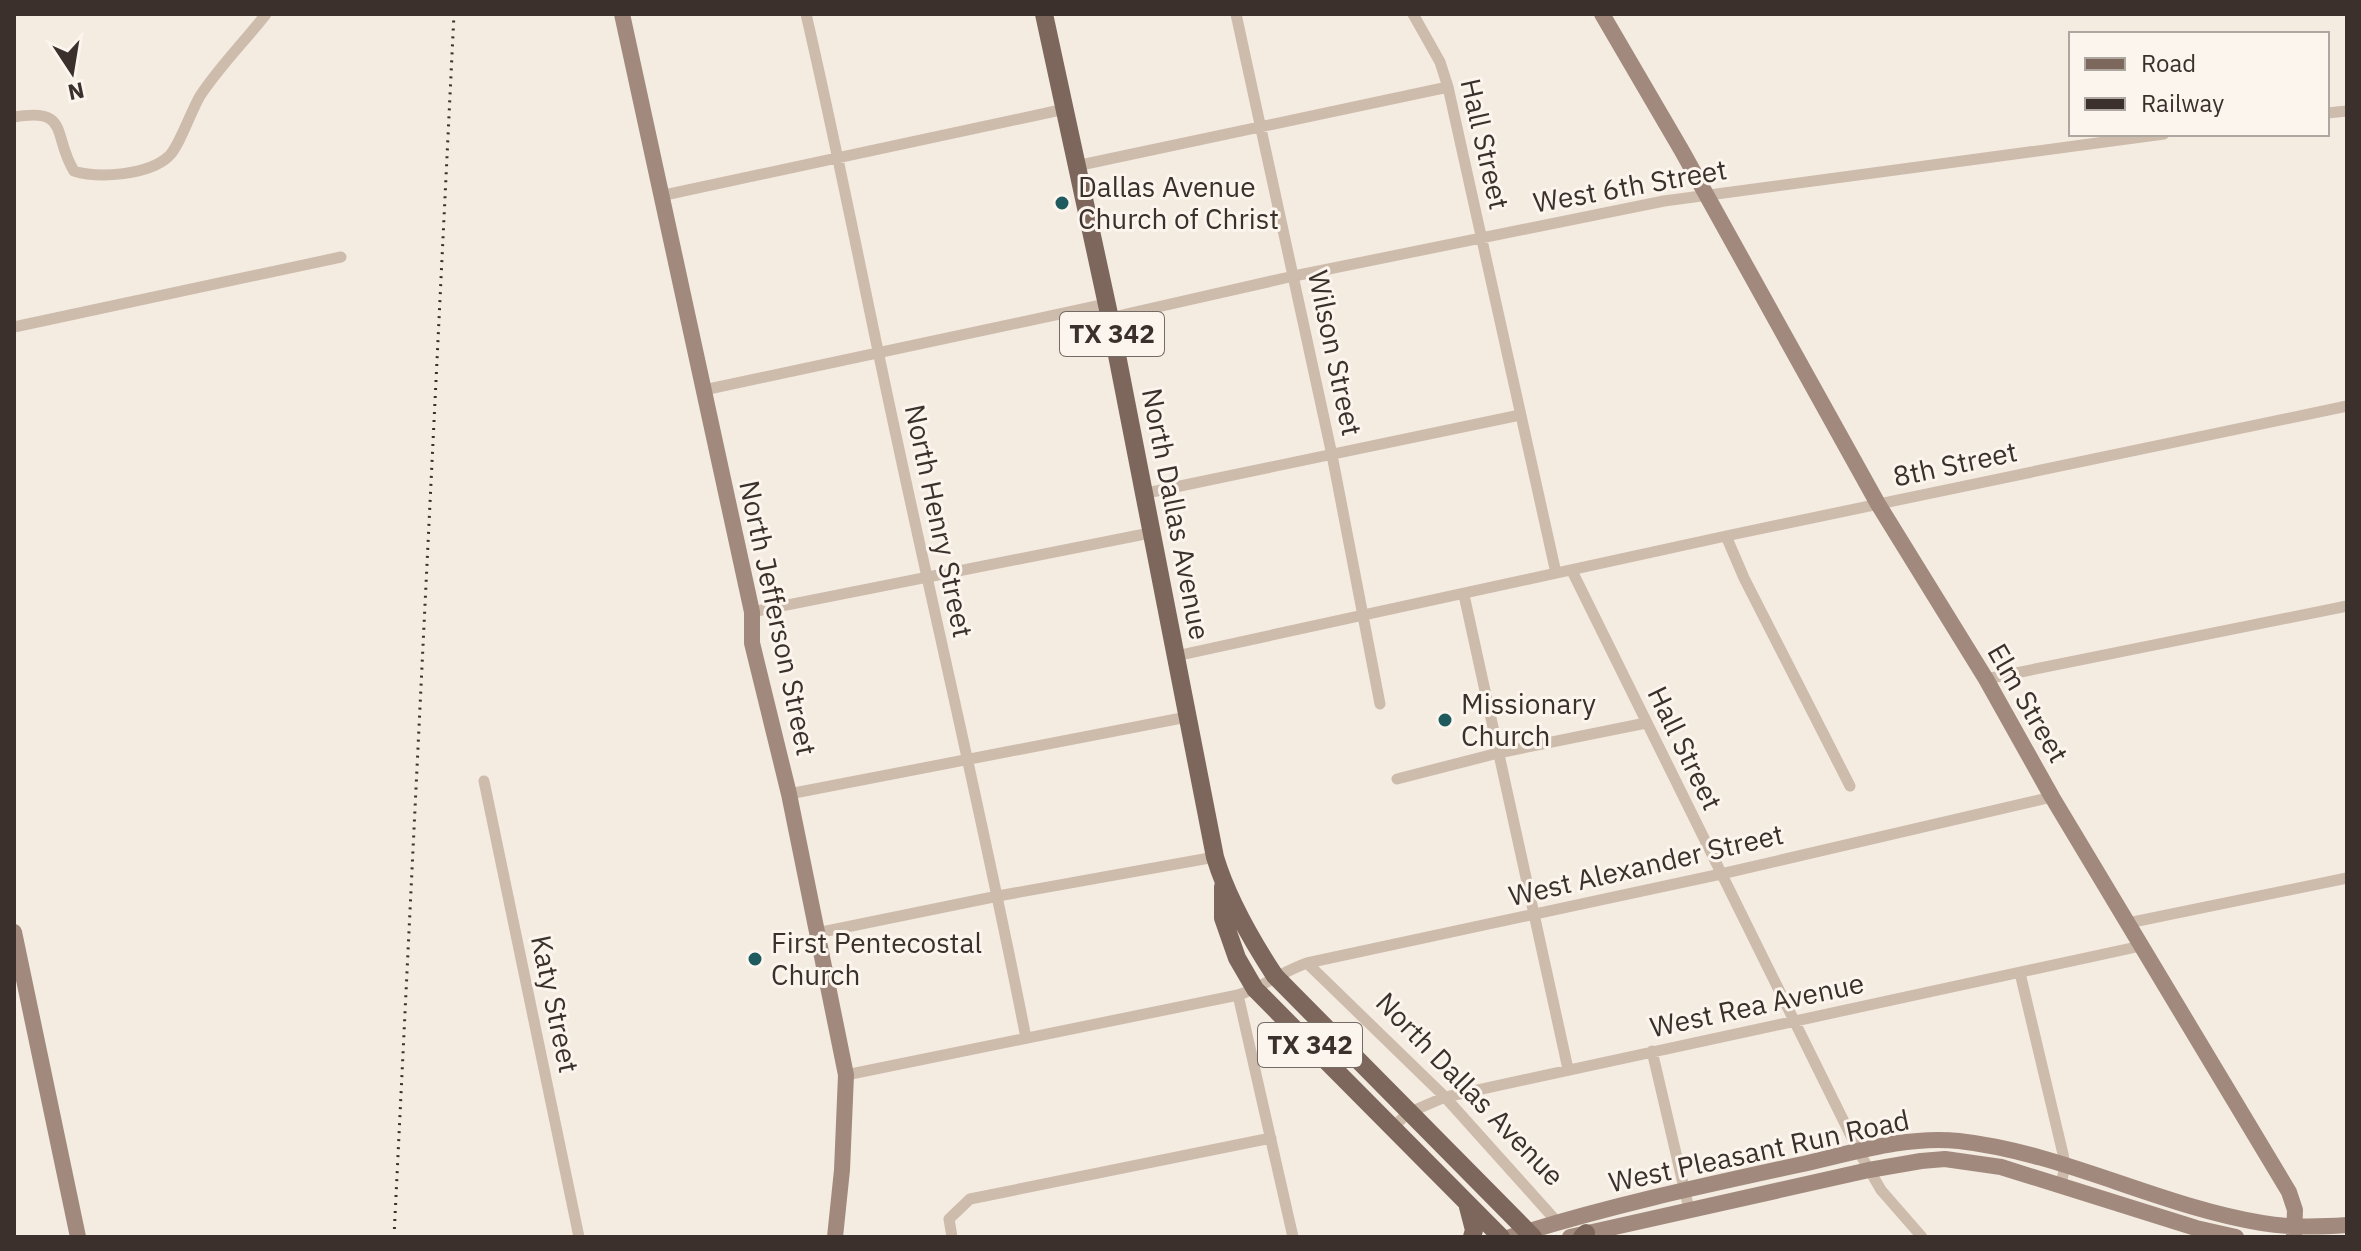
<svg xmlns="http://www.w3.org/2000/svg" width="2361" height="1251" font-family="'IBM Plex Sans',sans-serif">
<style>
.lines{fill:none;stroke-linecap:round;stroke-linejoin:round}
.street{stroke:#cdbbac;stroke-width:11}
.secondary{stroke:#a18a7d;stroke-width:16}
.primary{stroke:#7d675c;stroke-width:18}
.rail{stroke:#3b302b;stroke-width:3;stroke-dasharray:2 6;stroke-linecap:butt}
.poi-dot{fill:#1f5a5e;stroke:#fbf5ee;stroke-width:3}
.labels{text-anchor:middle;stroke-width:6;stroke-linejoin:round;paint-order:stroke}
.shield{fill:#fbf5ee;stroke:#756b66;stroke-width:2}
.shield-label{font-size:26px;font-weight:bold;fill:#3b302b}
.street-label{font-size:28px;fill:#3b302b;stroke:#fbf5ee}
.poi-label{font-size:28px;fill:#3b302b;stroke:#fbf5ee;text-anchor:start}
</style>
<rect width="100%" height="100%" fill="#f4ebe1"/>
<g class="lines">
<path class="street" d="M 806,14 C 839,156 866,298 897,440 C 940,640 987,838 1026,1038
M 1236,14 L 1332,455 L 1380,704
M 1413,14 L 1440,62 L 1448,87 L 1556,573
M 2327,113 L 2347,111
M 14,117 C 71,107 52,136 74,171 C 99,179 149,175 169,156 C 179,147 191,111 200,96 C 219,67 245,41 266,14
M 1076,166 L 1448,87
M 660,196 L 1065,109
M 1109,318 L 1294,276 L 1664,201 L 2164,134
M 14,327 L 341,257
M 704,390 L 1106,304
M 1142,494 L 1520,415
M 1726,536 L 1744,578 L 1850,786
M 1572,571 L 1859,1152 L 1881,1190 L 1922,1237
M 1464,595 L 1568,1069
M 752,612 L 1150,533
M 1176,656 L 1726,536 L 2347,406
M 1986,679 L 2347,606
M 1397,779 L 1498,753 L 1646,723
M 484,781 L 579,1237
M 789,794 L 1187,717
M 2128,923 L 2347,878
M 817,933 L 998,896 L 1215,857
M 1307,963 L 1445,1097 L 1558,1223
M 2020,973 L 2063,1154 L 2065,1166 L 2061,1184
M 1238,995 L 1293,1237
M 1652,1051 L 1689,1209
M 846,1075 L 1238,995 C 1263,987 1281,972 1307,963 L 1721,874 L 2052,797
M 1391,1129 L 1408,1113 L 1445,1097 L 2141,946
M 952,1237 L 949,1219 L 970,1199 L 1271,1138"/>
<path class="secondary" d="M 622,14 L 752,612 L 752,643 L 789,794 L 846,1075 L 842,1170 L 835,1237
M 1602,14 L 1682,151 L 1878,504 L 1986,679 L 2052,797 L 2289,1192 L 2295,1210 L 2294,1237
M 14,932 L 78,1237
M 1510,1237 C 1604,1207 1701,1186 1798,1165 C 1849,1154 1906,1135 1959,1141 C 2064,1153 2159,1206 2262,1223 C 2290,1228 2319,1227 2347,1225
M 1570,1237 L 1869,1170 L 1921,1161 L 1945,1159 L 2001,1167 L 2196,1228 L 2236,1237"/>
<path class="primary" d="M 1044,14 L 1109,314 L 1215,857 C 1227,897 1252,941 1275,976 L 1533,1237
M 1223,887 L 1223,918 L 1237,958 L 1255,989 L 1501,1237
M 1468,1207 L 1474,1230 L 1472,1237
M 1582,1237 L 1586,1233"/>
<path class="rail" d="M 394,1237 L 454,14"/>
</g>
<g class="poi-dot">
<circle cx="1062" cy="203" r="8"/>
<circle cx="1445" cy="720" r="8"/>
<circle cx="755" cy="959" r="8"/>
</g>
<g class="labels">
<g class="shield">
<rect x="1060" y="312" width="104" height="44" rx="6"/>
<rect x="1258" y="1023" width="104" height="44" rx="6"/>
</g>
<g class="shield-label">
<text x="1112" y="343">TX 342</text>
<text x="1310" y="1054">TX 342</text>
</g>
<g class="street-label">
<text transform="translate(1485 144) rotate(77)" y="10">Hall Street</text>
<text transform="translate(1630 186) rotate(-10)" y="10">West 6th Street</text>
<text transform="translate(1335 353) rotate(78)" y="10">Wilson Street</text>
<text transform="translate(1955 464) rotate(-12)" y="10">8th Street</text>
<text transform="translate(1176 514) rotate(79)" y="10">North Dallas Avenue</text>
<text transform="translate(939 521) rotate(78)" y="10">North Henry Street</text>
<text transform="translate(778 618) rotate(78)" y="10">North Jefferson Street</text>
<text transform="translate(2028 703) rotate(60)" y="10">Elm Street</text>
<text transform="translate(1685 748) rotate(64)" y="10">Hall Street</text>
<text transform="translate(1646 865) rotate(-13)" y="10">West Alexander Street</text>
<text transform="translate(555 1004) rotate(78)" y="10">Katy Street</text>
<text transform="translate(1757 1005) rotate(-12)" y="10">West Rea Avenue</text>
<text transform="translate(1470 1089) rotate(46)" y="10">North Dallas Avenue</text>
<text transform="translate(1759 1151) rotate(-12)" y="10">West Pleasant Run Road</text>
</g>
<g class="poi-label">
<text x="1078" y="197">Dallas Avenue<tspan x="1078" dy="32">Church of Christ</tspan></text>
<text x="1461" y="714">Missionary<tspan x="1461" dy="32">Church</tspan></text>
<text x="771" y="953">First Pentecostal<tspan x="771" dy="32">Church</tspan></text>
</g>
</g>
<rect width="2361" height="1251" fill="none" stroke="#3b302b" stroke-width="32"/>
<rect x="2069" y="32" width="260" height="104" fill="#fbf5ee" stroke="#aea6a0" stroke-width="2"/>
<rect x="2085" y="58" width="40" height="12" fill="#7d675c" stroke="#aea6a0" stroke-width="2"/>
<text x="2141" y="72" font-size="24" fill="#3b302b">Road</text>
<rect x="2085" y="98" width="40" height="12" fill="#3b302b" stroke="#aea6a0" stroke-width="2"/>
<text x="2141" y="112" font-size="24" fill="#3b302b">Railway</text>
<g transform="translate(72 72) rotate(168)" stroke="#fbf5ee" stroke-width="6" paint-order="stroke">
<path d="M0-6L14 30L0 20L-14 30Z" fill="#3b302b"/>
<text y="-12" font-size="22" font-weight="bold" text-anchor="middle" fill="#3b302b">N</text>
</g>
</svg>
